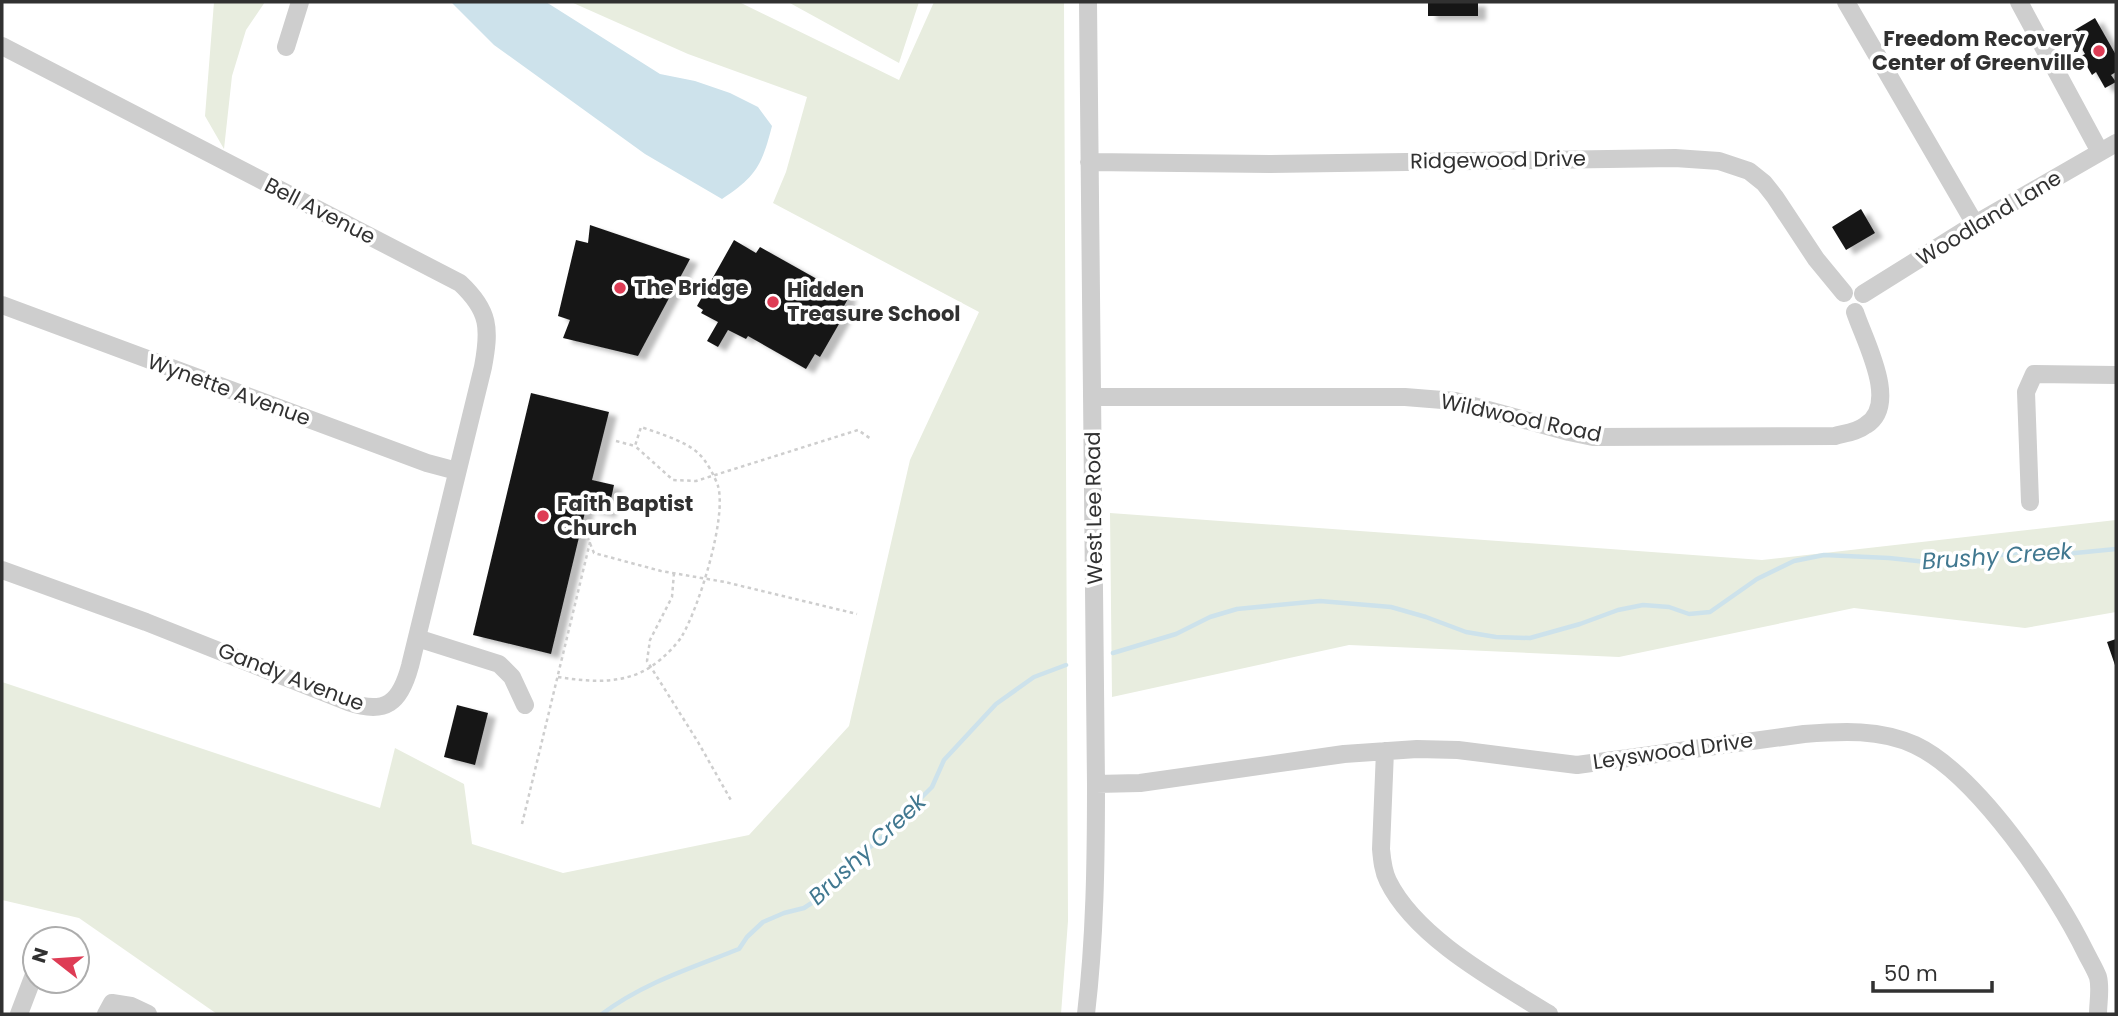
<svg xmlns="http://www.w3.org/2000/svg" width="2118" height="1016" font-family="Poppins,sans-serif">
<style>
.green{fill:#e8eddf}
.water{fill:#cde2eb}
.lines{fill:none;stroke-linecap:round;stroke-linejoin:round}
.stream{stroke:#cde2eb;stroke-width:4.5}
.building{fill:#181818;filter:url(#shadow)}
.path{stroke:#cecece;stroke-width:2.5;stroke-dasharray:3.5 3.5;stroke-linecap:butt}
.minor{stroke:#cecece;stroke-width:18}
.poi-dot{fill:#de3c55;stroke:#fff;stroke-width:2.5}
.labels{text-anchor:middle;stroke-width:7;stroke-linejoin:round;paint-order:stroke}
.poi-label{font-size:21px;font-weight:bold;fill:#313131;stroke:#fff;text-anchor:start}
.street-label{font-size:21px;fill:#313131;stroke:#fff}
.water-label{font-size:23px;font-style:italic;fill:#417890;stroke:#fff}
</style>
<defs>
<filter id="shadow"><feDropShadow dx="8" dy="4.5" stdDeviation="2" flood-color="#0004"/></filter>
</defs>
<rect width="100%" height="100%" fill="#fff"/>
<path class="green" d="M 214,2 L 265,2 L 246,30 L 232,76 L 224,149 L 205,116 Z
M 571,2 L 739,2 L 899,80 L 934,2 L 1064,2 L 1068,921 L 1061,1014 L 217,1014 L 79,918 L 2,900 L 2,682 L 380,808 L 395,748 L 464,784 L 472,844 L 563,873 L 749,835 L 849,726 L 910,460 L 979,312 L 773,203 L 786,172 L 807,97 L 688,54 Z
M 788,2 L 919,2 L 899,63 Z
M 1110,513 L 1762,560 L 2116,520 L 2116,612 L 2025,628 L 1854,608 L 1619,657 L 1349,645 L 1112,697 Z"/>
<path class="water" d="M 451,2 L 546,2 L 660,74 L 695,81 L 730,93 L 758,107 L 772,126 C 762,165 756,177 722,199 L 645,154 L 494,45 Z"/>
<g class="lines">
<path class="stream" d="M 1113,653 L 1176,634 L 1210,617 L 1237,609 L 1320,601 L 1391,607 L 1426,617 L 1466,632 L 1496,637 L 1530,638 L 1580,624 L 1618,610 L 1643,605 L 1669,607 L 1689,614 L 1710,612 L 1757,579 L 1794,561 L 1824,555 L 1889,558 L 1945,564 L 2020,552 L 2065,554 L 2116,549
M 602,1014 C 643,983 691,968 739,949 L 747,937 L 763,922 L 784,913 L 804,908 L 821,897 L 835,875 L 879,840 L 932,787 L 944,760 L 996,704 L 1034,677 L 1066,665"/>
</g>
<path class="building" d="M 1428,2 L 1478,2 L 1478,16 L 1428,16 Z
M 2095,18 L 2116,55 L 2116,72 L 2111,75 L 2116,82 L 2105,88 L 2096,72 L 2092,75 L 2081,56 L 2085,54 L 2081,47 L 2077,49 L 2068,34 Z
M 1861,209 L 1875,233 L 1846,250 L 1832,227 Z
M 590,225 L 690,259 L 638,356 L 563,338 L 570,320 L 558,316 L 576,240 L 588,243 Z
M 734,240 L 756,253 L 760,247 L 849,297 L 839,315 L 843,317 L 820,357 L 815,354 L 806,369 L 748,336 L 746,339 L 728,330 L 718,347 L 707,341 L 718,322 L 701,313 L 703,310 L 697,306 Z
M 531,393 L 609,412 L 592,480 L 614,485 L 608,513 L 586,508 L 551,654 L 473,635 Z
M 2116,639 L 2116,668 L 2107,642 Z
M 457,705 L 488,713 L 475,765 L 444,757 Z"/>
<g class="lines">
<path class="path" d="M 616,441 L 635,446
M 582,524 L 594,553 L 661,571 L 725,582 L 857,614
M 674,573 L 672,597 L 650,640 L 647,661 L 698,742 L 732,802
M 558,677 C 590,682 624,685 652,666 C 662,659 676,646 682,636 C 699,607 727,518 718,486 C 715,477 706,460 699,454 C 686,441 658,433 641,427 L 635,446 L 673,480 L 696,481 L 858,430 L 871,439
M 522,824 L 590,542"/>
<path class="minor" d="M 1846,2 L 1975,224
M 2019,2 L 2100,152
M 2,46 L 460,283 C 490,311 490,329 483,367 L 410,666 C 400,703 386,715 348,702 L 146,622 L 2,570
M 286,47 L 300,2
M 1089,162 L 1270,164 L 1675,158 L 1719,161 L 1749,171 L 1764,183 L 1775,197 L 1816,259 L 1844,293
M 1863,294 L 1975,224 L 2116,143
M 2,305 L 427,463 L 457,471
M 1092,397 L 1405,397 L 1455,401 L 1569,432 L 1593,437 L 1835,436 C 1846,433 1857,432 1866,425 C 1900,404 1864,340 1855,312
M 2030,502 L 2026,392 L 2034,374 L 2116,375
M 417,638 L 499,664 L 512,677 L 525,705
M 1385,751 L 1381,849 C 1382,860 1383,871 1388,881 C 1416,938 1496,981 1549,1014
M 1096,784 L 1140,783 L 1344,754 L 1417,749 L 1458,750 L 1577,765 L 1804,734 C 1842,731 1880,729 1915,745 C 1977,774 2056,891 2086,953 C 2090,961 2095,969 2098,977 C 2101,988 2098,1003 2098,1014
M 19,1014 L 35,972
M 106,1014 L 112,1003 L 131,1006 L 148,1014
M 1086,1014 C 1095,938 1096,861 1096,784 L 1088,2"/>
</g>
<g class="poi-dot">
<circle cx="2099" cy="51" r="7"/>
<circle cx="620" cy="288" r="7"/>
<circle cx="773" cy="302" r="7"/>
<circle cx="543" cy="516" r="7"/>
</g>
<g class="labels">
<g class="poi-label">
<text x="2085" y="46" text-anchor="end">Freedom Recovery<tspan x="2085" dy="24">Center of Greenville</tspan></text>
<text x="634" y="295">The Bridge</text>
<text x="787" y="297">Hidden<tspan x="787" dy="24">Treasure School</tspan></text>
<text x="557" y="511">Faith Baptist<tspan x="557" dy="24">Church</tspan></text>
</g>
<g class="street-label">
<text transform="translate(1498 160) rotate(-1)" y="7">Ridgewood Drive</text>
<text transform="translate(320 211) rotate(27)" y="7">Bell Avenue</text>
<text transform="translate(1989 218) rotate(-31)" y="7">Woodland Lane</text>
<text transform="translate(229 390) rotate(20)" y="7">Wynette Avenue</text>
<text transform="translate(1521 418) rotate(12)" y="7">Wildwood Road</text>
<text transform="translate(1094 508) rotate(-91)" y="7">West Lee Road</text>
<text transform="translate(291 677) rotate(21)" y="7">Gandy Avenue</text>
<text transform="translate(1673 751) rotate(-8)" y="7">Leyswood Drive</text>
</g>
<g class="water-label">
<text transform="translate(1997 556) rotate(-4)" y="8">Brushy Creek</text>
<text transform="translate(867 849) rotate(-43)" y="8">Brushy Creek</text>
</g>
</g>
<rect width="2118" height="1016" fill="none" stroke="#313131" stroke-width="7"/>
<g transform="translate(56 960) rotate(287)"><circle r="33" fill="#ffffff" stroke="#adadad" stroke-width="2"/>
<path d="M0-5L12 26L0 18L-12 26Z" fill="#de3c55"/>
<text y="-10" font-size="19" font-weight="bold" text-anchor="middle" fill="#313131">N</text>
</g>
<path d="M1873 981v10h119v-10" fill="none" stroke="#313131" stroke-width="3.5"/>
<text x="1884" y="981" font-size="21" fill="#313131" stroke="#ffffff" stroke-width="5" paint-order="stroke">50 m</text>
</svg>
